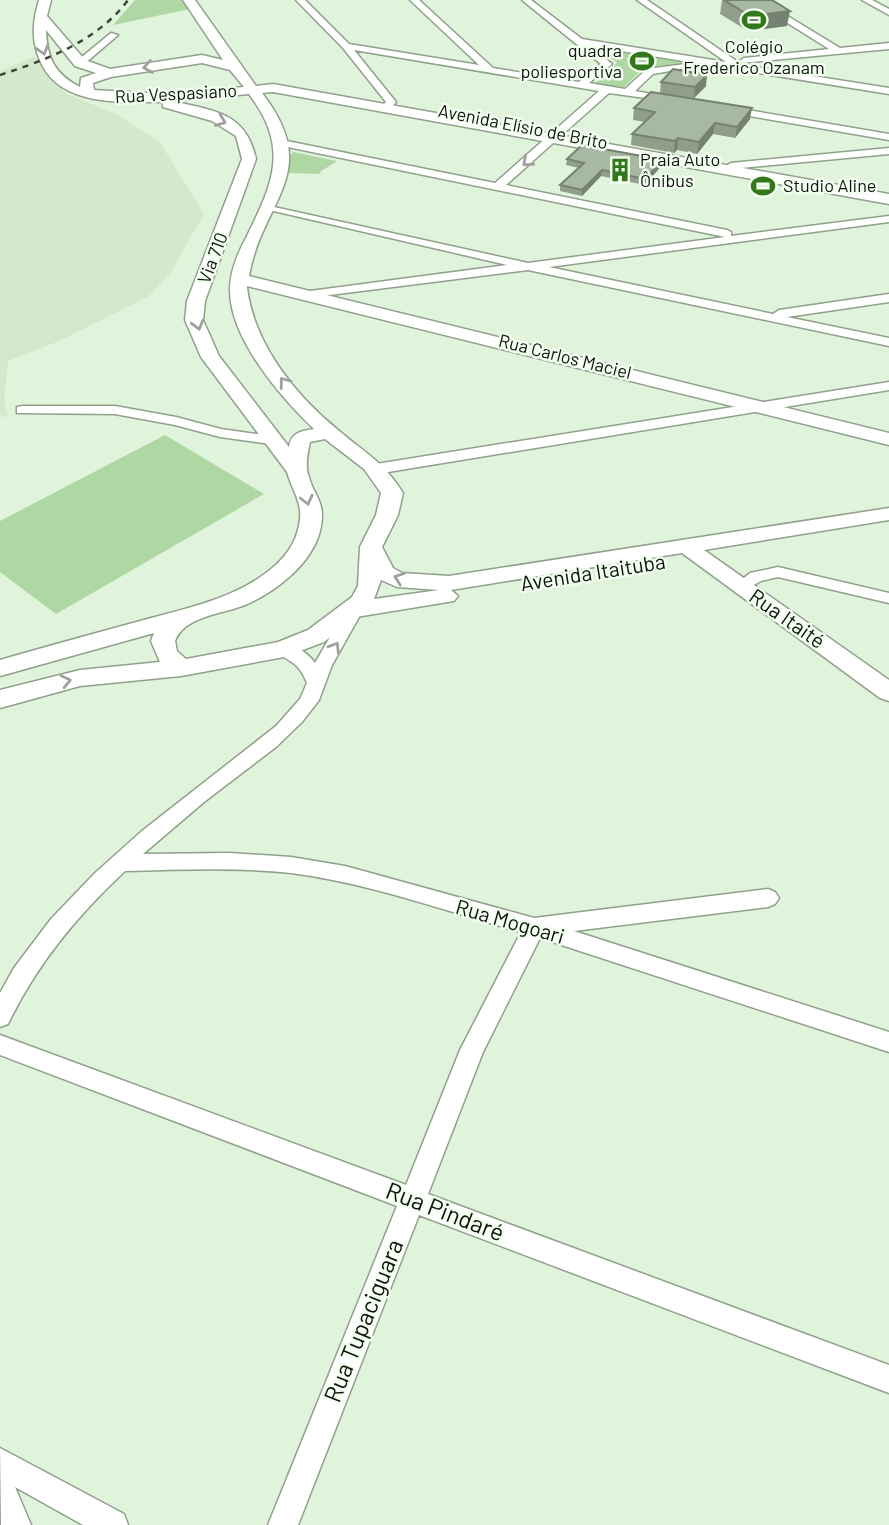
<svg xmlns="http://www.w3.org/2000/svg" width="889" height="1525" font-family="Barlow,sans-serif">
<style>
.built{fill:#d2eacb}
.green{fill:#afd7a4}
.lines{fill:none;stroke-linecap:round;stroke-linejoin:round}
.street-casing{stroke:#8fa18a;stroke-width:3}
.secondary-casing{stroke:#8fa18a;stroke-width:3}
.street{fill:#fff;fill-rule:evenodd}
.secondary{fill:#fff;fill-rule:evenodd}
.rail{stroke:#3c4539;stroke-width:2.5;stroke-dasharray:6 6;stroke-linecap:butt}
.wall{fill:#909f8b}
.shaded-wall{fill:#758271}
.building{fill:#a7b9a2;stroke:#758271;stroke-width:2}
.oneway{stroke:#9fa19e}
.labels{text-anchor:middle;stroke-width:5;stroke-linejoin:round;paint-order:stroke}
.far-poi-label{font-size:18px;fill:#0e140c;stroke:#f2feef;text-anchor:start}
.far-street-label{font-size:18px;fill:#0e140c;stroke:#f2feef}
.street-label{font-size:21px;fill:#0e140c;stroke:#f2feef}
.near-street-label{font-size:24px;fill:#0e140c;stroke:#f2feef}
</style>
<rect width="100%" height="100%" fill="#e0f4db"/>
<path class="built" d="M 33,57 L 43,61 L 65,93 L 114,113 L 159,141 L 204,214 L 170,274 L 148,297 L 57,342 L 8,361 L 4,401 L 8,416 L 0,417 L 0,71 Z"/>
<path class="green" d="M 135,0 L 184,0 L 190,9 L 113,25 Z
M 598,47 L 690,62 L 644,68 L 623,88 L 595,83 L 617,63 Z
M 293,152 L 337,161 L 320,172 L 321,174 L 288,173 L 290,155 Z
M 165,435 L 264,494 L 56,614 L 0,572 L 0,521 Z"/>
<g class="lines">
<g class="street-casing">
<path id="street" d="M 296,0 L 305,0 L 349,44 L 479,65 L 410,0 L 419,0 L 493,68 L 579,82 L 601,64 L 522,0 L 531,0 L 582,39 L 726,62 L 637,0 L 647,0 L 735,60 L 736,64 L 889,88 L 889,94 L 590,46 L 612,64 L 589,83 L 625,89 L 647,69 L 693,63 L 698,66 L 653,74 L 635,91 L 674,98 L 674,102 L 609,93 L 506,185 L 727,230 L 731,232 L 731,236 L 889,216 L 889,222 L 549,267 L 773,314 L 779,310 L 889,294 L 889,302 L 787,317 L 889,338 L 889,346 L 528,270 L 306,298 L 306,292 L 310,291 L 507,265 L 265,209 L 265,205 L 528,263 L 725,237 L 278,145 L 277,143 L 282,140 L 495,183 L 599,91 L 354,50 L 396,102 L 390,109 L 382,109 L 381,107 L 386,102 L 343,48 Z
M 751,0 L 761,0 L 840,48 L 889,43 L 889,49 L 741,63 L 739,61 L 744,58 L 829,49 Z
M 862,0 L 872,0 L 889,9 L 889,15 Z
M 111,33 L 118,35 L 83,65 L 77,65 L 77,61 Z
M 724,106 L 889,134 L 889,140 L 720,111 L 720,107 Z
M 889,148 L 889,154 L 731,169 L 726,166 L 731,163 Z
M 889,382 L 889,390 L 376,474 L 368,469 L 376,464 Z
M 22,406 L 115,406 L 176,417 L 221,429 L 271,436 L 278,440 L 271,444 L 220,437 L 175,425 L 115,414 L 17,413 L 17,407 Z
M 778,567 L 889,593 L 889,603 L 778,577 L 761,581 L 741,592 L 733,587 L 750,573 Z
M 354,604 L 363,610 L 332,665 L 319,700 L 302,722 L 276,747 L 204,802 L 143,854 L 229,853 L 291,857 L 345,866 L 534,918 L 768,889 L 775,892 L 779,898 L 775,904 L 768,907 L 574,931 L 889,1032 L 889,1052 L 540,938 L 483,1052 L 428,1194 L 889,1365 L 889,1393 L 419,1215 L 298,1525 L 268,1525 L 397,1206 L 0,1055 L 0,1035 L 406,1185 L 460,1050 L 521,932 C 445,911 369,883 291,873 C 236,867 180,870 125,871 C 77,916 37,964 8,1024 L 0,1027 L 0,993 L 14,968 L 51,919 L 95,873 L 142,831 L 276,726 L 300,699 L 307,683 C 297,658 288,664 275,649 L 278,645 C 292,641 307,652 315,663 L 348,606 Z
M 0,1448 L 124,1514 L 128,1525 L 83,1525 L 15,1487 L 31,1525 L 1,1525 Z"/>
</g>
<g class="secondary-casing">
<path id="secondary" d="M 39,0 L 51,0 L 47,16 L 85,60 L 110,69 L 202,55 L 223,60 L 183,0 L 195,0 L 256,86 L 273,84 L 889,194 L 889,204 L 273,92 L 262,93 C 324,173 262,200 249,276 L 889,433 L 889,445 L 247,286 L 247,288 C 254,344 295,395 338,430 C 366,454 382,460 403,493 L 398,515 L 382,547 L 393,568 L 402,573 L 449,576 L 889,508 L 889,520 L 704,550 L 889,680 L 889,701 L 880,698 L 682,553 L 451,590 L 458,596 L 454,601 L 356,617 L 324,642 L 284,657 L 181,676 L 80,686 L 0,708 L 0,690 L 80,670 L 160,662 L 151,641 L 154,633 L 0,676 L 0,660 C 48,646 96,633 144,620 C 173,612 204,605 231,593 C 257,582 289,561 297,533 C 306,505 294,496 287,472 L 201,357 L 185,320 L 187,301 L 242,159 L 236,136 L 212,121 L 163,107 L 163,102 C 119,102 57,107 39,58 C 31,38 33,20 39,0 ZM 46,30 L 75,66 L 96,73 L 81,78 L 80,87 C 55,74 47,59 46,30 ZM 202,63 L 230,70 L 244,87 L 162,94 L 94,90 L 93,83 L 111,77 ZM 249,94 C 290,148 273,183 246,238 C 238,253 230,271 230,289 C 229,337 280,397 314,429 C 300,431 291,433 289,447 L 219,356 L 203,320 L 205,301 L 256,159 C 246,112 214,111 172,101 ZM 325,439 L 364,469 L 381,493 L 376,515 L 360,547 L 358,586 L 352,597 L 308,630 L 278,642 L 186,659 L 177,651 L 175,641 C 184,616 223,614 245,605 C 275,592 311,565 320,531 C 327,501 314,498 308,474 C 305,464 308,452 310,442 ZM 381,580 L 397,587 L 439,590 L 374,599 Z"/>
</g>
<use href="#street" class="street"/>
<use href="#secondary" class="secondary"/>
<path class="rail" d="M 0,75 C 46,60 98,41 128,0"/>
</g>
<path class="wall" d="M 722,0 L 772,0 L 787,26 L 748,31 L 720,14 Z
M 661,82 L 706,86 L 694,98 L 660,93 Z
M 634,108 L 750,119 L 735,138 L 713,134 L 697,154 L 677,150 L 674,153 L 631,145 L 632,134 L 645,122 L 633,120 Z
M 567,159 L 663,160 L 662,165 L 645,185 L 601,176 L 582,196 L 560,191 L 560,185 L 579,168 L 566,165 Z"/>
<path class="shaded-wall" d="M 790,11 L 787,26 L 748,31 L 750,16 Z
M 707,75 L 706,86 L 694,98 L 695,87 Z
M 752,108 L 750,119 L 735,138 L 737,127 Z
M 715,123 L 713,134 L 697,154 L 699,142 Z
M 678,138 L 677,150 L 674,153 L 675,141 Z
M 663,160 L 662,165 L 645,185 L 645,179 Z
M 602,170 L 601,176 L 582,196 L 582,190 Z"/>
<path class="building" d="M 724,0 L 772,0 L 790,11 L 750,16 Z
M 673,69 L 707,75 L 695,87 L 661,82 Z
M 651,92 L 752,108 L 737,127 L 715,123 L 699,142 L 678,138 L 675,141 L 632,134 L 655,112 L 634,108 Z
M 582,145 L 663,160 L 645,179 L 602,170 L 582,190 L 560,185 L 584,163 L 567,159 Z"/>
<defs><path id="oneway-chevron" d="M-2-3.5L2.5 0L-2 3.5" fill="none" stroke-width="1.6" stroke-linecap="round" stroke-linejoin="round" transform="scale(1.75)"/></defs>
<g class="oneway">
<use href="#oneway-chevron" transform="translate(43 50) rotate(73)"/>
<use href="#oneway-chevron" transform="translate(148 67) rotate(171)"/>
<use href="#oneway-chevron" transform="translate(221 121) rotate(22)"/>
<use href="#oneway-chevron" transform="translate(527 162) rotate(138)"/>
<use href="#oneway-chevron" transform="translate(198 325) rotate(75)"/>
<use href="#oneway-chevron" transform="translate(284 382) rotate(-127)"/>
<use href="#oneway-chevron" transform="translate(307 500) rotate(77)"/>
<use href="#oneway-chevron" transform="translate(399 578) rotate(-160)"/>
<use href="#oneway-chevron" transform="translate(335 647) rotate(-58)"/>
<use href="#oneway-chevron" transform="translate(66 681) rotate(-13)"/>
</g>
<defs>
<g id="stadium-bare" transform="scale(1.89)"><path d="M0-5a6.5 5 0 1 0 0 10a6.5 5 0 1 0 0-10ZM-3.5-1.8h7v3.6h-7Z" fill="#327719" stroke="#f2feef" stroke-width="2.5" paint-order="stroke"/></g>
<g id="building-bare" transform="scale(1.89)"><path d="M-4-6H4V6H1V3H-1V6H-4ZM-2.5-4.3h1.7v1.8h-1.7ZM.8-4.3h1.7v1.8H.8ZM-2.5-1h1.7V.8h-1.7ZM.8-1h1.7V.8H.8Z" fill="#327719" stroke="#f2feef" stroke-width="2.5" paint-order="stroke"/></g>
</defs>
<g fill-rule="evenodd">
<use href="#stadium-bare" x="754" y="20"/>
<use href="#stadium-bare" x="642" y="61"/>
<use href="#building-bare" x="620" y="170"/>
<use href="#stadium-bare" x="763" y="186"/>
</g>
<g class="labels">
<g class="far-poi-label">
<text x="754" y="53" text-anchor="middle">Colégio<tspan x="754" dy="21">Frederico Ozanam</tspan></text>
<text x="622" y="57" text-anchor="end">quadra<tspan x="622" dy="21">poliesportiva</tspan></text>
<text x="640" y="166">Praia Auto<tspan x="640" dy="21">Ônibus</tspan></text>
<text x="783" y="192">Studio Aline</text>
</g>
<g class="far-street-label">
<text transform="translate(176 94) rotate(-3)" y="6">Rua Vespasiano</text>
<text transform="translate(523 127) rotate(11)" y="6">Avenida Elísio de Brito</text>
<text transform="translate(213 258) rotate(-69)" y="6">Via 710</text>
<text transform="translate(565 357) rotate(14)" y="6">Rua Carlos Maciel</text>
</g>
<g class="street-label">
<text transform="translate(593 573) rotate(-9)" y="7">Avenida Itaituba</text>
<text transform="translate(787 619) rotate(35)" y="7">Rua Itaité</text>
<text transform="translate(510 922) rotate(16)" y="7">Rua Mogoari</text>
</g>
<g class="near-street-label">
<text transform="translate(445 1212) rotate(21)" y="8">Rua Pindaré</text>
<text transform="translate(364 1321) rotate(-68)" y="8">Rua Tupaciguara</text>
</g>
</g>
</svg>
